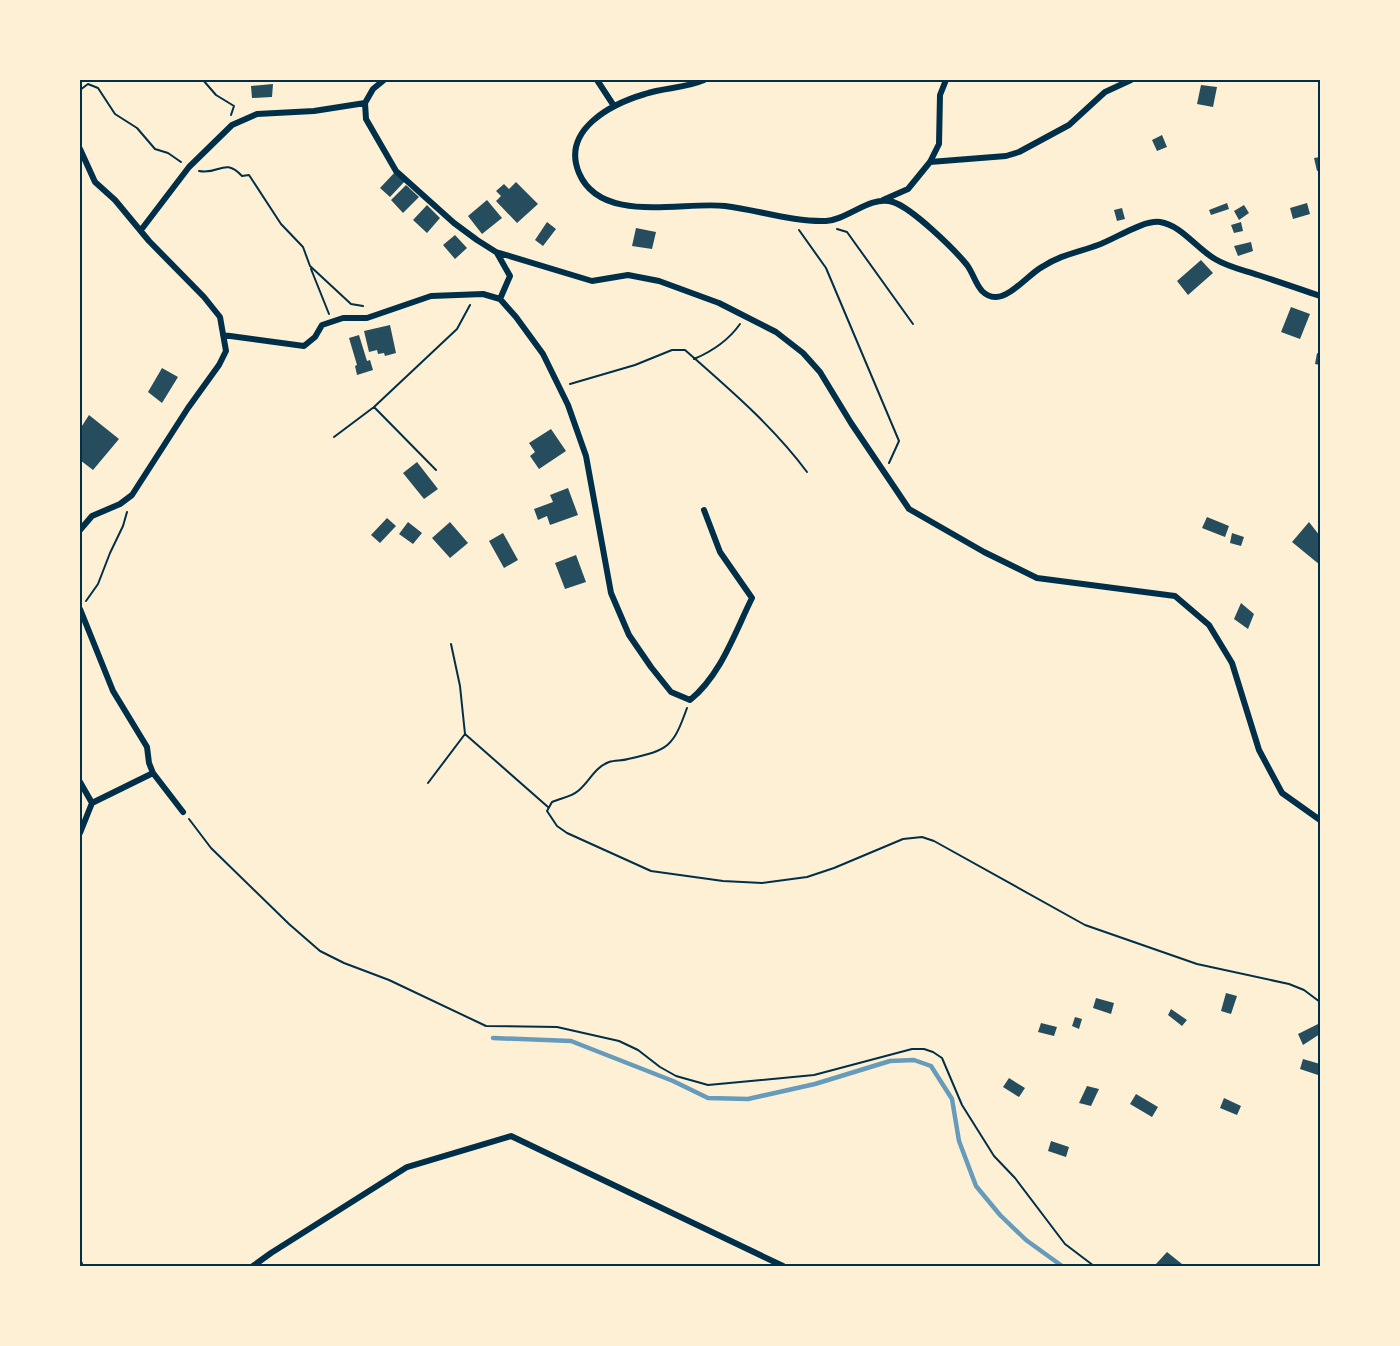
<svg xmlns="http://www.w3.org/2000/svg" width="1400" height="1346" font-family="'Open Sans',sans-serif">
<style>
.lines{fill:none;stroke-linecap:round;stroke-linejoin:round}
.stream{stroke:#669bbc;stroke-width:4.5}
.building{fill:#264d5e}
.path{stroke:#003049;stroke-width:2}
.minor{stroke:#003049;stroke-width:6}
.neatline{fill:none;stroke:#003049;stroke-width:2}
</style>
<rect width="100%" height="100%" fill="#fdf0d5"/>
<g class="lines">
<path class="stream" d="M 493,1038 L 571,1041 L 673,1081 L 708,1098 L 748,1099 L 815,1084 L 890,1061 L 914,1060 L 931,1066 L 952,1099 L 959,1141 L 976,1186 L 1000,1215 L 1026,1240 L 1062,1266"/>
</g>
<path class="building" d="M 273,84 L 272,97 L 252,98 L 251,86 Z
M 1201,85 L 1217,87 L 1213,107 L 1197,104 Z
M 1162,135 L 1167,147 L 1157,151 L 1152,140 Z
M 1320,157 L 1320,170 L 1317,171 L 1314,158 Z
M 396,171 L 406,180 L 390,197 L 380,188 Z
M 516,182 L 538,204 L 517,223 L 496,201 L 501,196 L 496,191 L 504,184 L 509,189 Z
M 406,185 L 419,197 L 403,213 L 391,200 Z
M 487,200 L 502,218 L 482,234 L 468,216 Z
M 1227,203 L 1229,209 L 1211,215 L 1209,210 Z
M 1307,203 L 1310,214 L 1293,219 L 1290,208 Z
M 427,205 L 440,218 L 427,233 L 413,220 Z
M 1244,205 L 1249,213 L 1239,220 L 1234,211 Z
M 1122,208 L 1125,219 L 1117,221 L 1114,210 Z
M 547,222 L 556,229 L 543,246 L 535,240 Z
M 1241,222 L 1243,231 L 1234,233 L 1231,225 Z
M 636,228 L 656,232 L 652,249 L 632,246 Z
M 455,235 L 467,248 L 455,259 L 443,245 Z
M 1251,242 L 1253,251 L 1238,256 L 1234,246 Z
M 1201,260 L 1213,273 L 1188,295 L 1177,281 Z
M 1291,307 L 1310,314 L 1300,339 L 1281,332 Z
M 390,325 L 396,353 L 385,356 L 384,353 L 378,354 L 377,350 L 369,352 L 364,331 Z
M 359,335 L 367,361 L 370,360 L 373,370 L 357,375 L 355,366 L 357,365 L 349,338 Z
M 1317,353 L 1320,354 L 1320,365 L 1315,364 Z
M 162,368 L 178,377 L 162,403 L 148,392 Z
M 89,415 L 119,439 L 93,470 L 80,460 L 80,429 Z
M 551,429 L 566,451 L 539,469 L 530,456 L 535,452 L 529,443 Z
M 417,462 L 438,489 L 424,499 L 403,473 Z
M 568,488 L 578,515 L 550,525 L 547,516 L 538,520 L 534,509 L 553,502 L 550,495 Z
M 1207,517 L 1229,526 L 1225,537 L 1202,528 Z
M 387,518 L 396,526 L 380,543 L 371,535 Z
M 408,522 L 422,533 L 413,544 L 399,534 Z
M 450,522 L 468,543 L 450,558 L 432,538 Z
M 1309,522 L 1320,536 L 1320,565 L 1292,542 Z
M 503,533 L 518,560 L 504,568 L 489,541 Z
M 1232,533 L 1244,537 L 1241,546 L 1230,543 Z
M 576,555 L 586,582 L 565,589 L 555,563 Z
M 1241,603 L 1254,614 L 1248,629 L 1234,619 Z
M 1226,993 L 1237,996 L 1231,1014 L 1221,1011 Z
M 1096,998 L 1114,1003 L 1111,1014 L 1093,1008 Z
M 1171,1009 L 1187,1020 L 1182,1026 L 1168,1015 Z
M 1075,1017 L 1082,1019 L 1079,1029 L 1072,1026 Z
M 1041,1023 L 1057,1027 L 1054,1036 L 1038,1032 Z
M 1318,1024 L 1320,1027 L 1320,1034 L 1303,1045 L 1298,1034 Z
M 1303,1059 L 1320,1064 L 1318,1075 L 1300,1069 Z
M 1009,1078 L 1025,1088 L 1019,1097 L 1003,1087 Z
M 1087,1086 L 1099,1089 L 1091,1106 L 1079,1103 Z
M 1136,1094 L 1158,1107 L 1152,1117 L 1130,1104 Z
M 1224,1098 L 1241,1106 L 1237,1115 L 1220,1108 Z
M 1051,1141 L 1069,1147 L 1066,1157 L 1048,1151 Z
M 1167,1252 L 1182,1264 L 1180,1266 L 1159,1266 L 1156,1264 Z"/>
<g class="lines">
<path class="path" d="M 203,80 L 216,95 L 234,106 L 231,115
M 80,90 L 88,84 L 98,88 L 115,114 L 137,128 L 155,149 L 168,153 L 181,162
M 199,171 C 220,175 224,157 242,176 L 249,175 L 281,224 L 303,247 L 310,266 L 351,304 L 363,306
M 837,229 L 847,232 L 913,324
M 799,230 L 826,268 L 899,441 L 889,463
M 311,269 L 329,314
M 694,359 C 713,351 728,341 740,324
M 570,384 L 635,365 L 672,350 L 685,350 C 728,388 772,425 807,472
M 374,407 L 436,470
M 334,437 L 374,407 L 457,329 L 470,305
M 86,601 L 98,584 L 110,553 L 123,526 L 127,512
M 451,644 L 460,686 L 465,734 L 548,807
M 687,708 C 673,747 669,750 628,759 C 622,761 615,760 609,762 C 595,767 589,782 578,791 C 571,797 561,798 552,802 L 547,811 L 557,826 L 567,833 L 651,871 L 723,881 L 762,883 L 807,877 L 834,868 L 903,839 L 922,837 L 934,841 L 1085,925 L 1197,964 L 1289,984 L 1304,990 L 1320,1002
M 428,783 L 465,734
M 189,819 L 211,848 L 289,924 L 320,951 L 344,963 L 389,980 L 486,1026 L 557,1027 L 619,1041 L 638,1050 L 660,1067 L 676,1076 L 708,1085 L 814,1075 L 912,1049 L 924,1049 L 933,1052 L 942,1058 L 962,1105 L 994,1156 L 1015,1178 L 1065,1244 L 1094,1266"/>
<path class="minor" d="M 384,80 L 373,89 L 365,103 L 366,119 L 396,171 L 454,223 L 477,240 L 496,252 L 592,281 L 628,275 L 659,281 L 719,303 L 776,332 L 803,353 L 820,372 L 851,423 L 909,509 L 984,552 L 1037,578 L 1175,596 L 1209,625 L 1232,663 L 1259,750 L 1282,793 L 1320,820
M 597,80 L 614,106
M 704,80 C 683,89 665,87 645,94 C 611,104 561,130 579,173 C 601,225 683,201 725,206 C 758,210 792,222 826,221 C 848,220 869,195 893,202 C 912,208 954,249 967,265 C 973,273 975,283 982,291 C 986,295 990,297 995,297 C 1010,298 1029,274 1042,267 C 1060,255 1079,252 1098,245 C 1115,239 1143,220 1160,222 C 1181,225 1197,249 1215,259 C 1228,267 1243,270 1258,275 C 1279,282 1300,289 1320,296
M 80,149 L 95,182 L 115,200 L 149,241 L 204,297 L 220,317 L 226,351 L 219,365 L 188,408 L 132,495 L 120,504 L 92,516 L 80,530
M 930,162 L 1006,156 L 1019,152 L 1069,125 L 1105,92 L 1131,80
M 883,200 L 908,189 L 930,162 L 939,144 L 940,95 L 946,80
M 141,230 L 189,167 L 232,125 L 257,114 L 314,111 L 365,103
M 500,299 L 516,317 L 543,354 L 568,405 L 586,456 L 611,593 L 629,635 L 651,667 L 671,692 L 690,700 C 721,675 735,632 752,598 L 720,552 L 704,510
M 223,335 L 304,346 L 315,337 L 322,325 L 343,318 L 367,318 L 431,296 L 483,294 L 500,299 L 510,276 L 497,253
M 80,609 L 113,691 L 147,747 L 149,763 L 153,773 L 183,812
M 80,782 L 92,803 L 80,833
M 92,803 L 153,773
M 80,1264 L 80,1266
M 253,1266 L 271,1253 L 407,1167 L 511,1136 L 783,1266"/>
</g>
<rect width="1400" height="1346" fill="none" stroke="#fdf0d5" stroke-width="162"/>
<rect x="81" y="81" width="1238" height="1184" class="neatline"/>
</svg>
